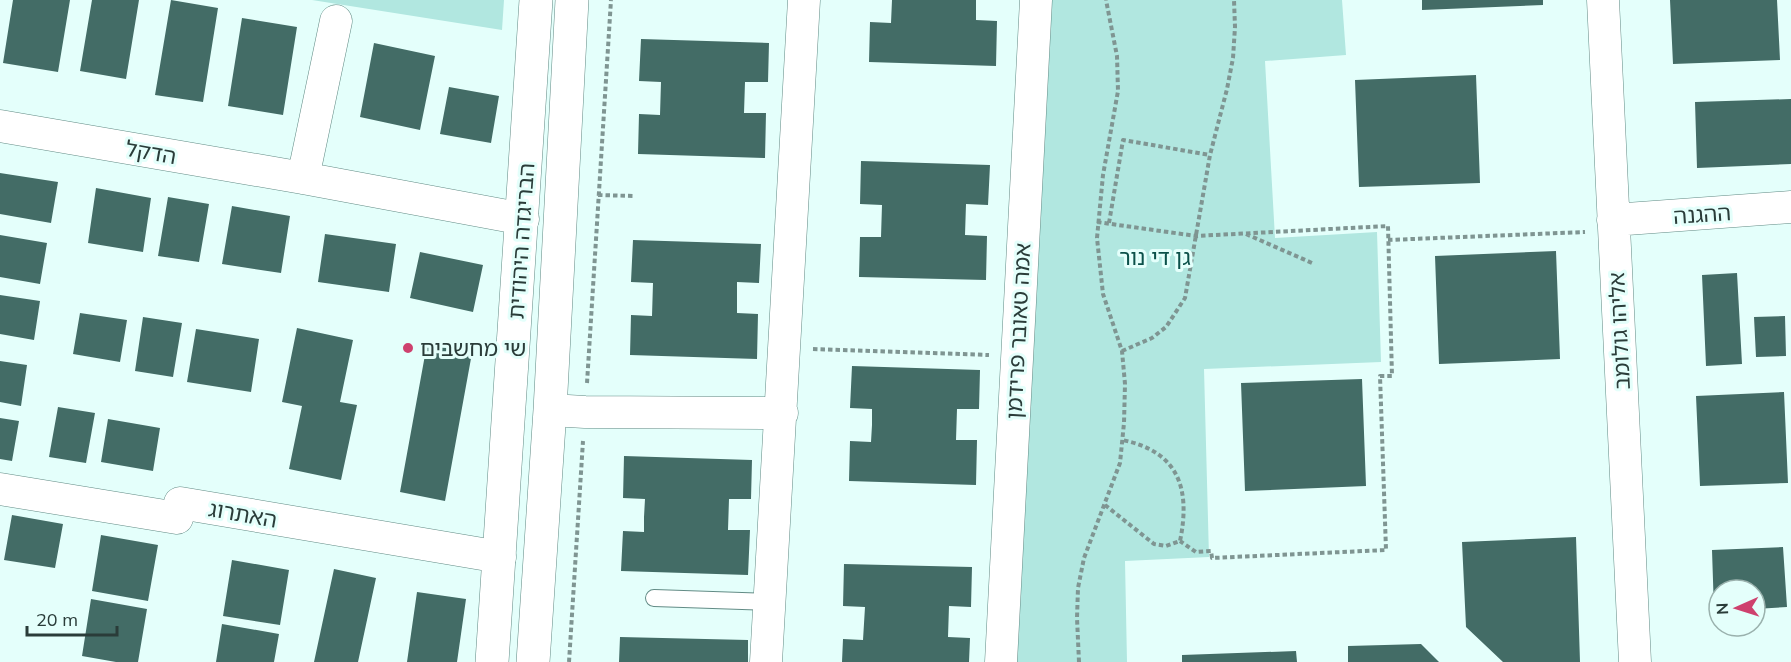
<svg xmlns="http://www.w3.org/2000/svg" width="1791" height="662" font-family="Mulish,'Noto Sans Hebrew',sans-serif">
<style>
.green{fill:#b1e7e0}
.building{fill:#436c66}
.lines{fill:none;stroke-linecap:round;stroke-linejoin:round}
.lane-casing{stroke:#628b85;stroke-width:18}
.street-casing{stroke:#628b85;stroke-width:33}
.secondary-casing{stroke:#628b85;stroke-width:34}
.path{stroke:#7f9592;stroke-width:4;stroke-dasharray:4.5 3;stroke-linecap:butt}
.lane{stroke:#fff;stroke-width:16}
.street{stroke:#fff;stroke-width:32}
.secondary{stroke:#fff;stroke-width:33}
.poi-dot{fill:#ce416e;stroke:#e4fffb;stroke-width:2}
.labels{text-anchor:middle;stroke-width:6;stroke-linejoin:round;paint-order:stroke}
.street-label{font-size:22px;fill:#2a3c39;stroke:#e4fffb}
.park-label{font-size:22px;fill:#0b514a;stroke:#e4fffb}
.poi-label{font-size:22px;fill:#2a3c39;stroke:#e4fffb;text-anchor:start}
</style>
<rect width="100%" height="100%" fill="#e4fffb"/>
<path class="green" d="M 312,0 L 504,0 L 502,30 Z
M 1047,0 L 1342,0 L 1346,55 L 1265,61 L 1275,238 L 1377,232 L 1381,362 L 1204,369 L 1209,557 L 1125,561 L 1127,662 L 1010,662 Z"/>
<path class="building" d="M 13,0 L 70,0 L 58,72 L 3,63 Z
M 92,0 L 139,0 L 126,79 L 80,71 Z
M 171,0 L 218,8 L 203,102 L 155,95 Z
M 892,0 L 976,0 L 976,20 L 997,21 L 996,66 L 869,62 L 870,22 L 891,23 Z
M 1422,0 L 1543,0 L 1543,5 L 1422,10 Z
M 1670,0 L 1777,0 L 1780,60 L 1673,64 Z
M 242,18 L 297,27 L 283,115 L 228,106 Z
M 641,39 L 769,43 L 768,82 L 745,82 L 744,113 L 766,113 L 765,158 L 638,154 L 639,114 L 660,115 L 661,82 L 639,81 Z
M 374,43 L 435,56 L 420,130 L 360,117 Z
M 1476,75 L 1480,183 L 1359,187 L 1355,80 Z
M 449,87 L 499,96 L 491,143 L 440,134 Z
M 1791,99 L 1791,164 L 1697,168 L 1695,102 Z
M 861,161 L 990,165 L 988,205 L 966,204 L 965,235 L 987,236 L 986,280 L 859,277 L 860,237 L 881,237 L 882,205 L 860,204 Z
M 0,173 L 58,182 L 51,223 L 0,214 Z
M 96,188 L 151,198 L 143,252 L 88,243 Z
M 168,197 L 209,204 L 199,262 L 158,256 Z
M 232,206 L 290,216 L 281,273 L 222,264 Z
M 325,234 L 396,244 L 389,292 L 318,282 Z
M 0,235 L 47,243 L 40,284 L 0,277 Z
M 633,240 L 761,244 L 759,283 L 737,282 L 737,313 L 758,314 L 757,359 L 630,355 L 631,315 L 652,316 L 653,283 L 631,282 Z
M 1556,251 L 1560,359 L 1439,364 L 1435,256 Z
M 420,252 L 483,265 L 473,312 L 410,298 Z
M 1737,273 L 1742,364 L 1706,366 L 1702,275 Z
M 0,295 L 40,301 L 34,340 L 0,334 Z
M 80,313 L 127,320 L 120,362 L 73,354 Z
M 1785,316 L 1786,356 L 1756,357 L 1754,317 Z
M 143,317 L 182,323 L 173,377 L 135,371 Z
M 297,328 L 353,340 L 340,402 L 357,405 L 341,480 L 289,469 L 302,406 L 282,402 Z
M 196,329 L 259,339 L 251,392 L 187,382 Z
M 427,344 L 472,353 L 445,501 L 400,492 Z
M 0,361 L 27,365 L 21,406 L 0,402 Z
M 852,366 L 980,370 L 979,409 L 957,409 L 956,440 L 977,440 L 976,485 L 849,481 L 850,441 L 871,442 L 872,425 L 872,409 L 850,408 Z
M 1362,379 L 1366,486 L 1245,491 L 1241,383 Z
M 1784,392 L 1788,483 L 1700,486 L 1696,396 Z
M 58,407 L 95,413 L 86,463 L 49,457 Z
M 0,418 L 19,421 L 12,461 L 0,459 Z
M 108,419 L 160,428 L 153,471 L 101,462 Z
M 624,456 L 752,460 L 751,499 L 729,499 L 728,530 L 750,530 L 748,575 L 621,571 L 623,531 L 644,532 L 644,517 L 645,499 L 623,498 Z
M 12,515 L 63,524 L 55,568 L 4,560 Z
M 101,535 L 158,545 L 148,601 L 92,591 Z
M 1576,537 L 1580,662 L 1503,662 L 1466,627 L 1462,542 Z
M 1783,547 L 1787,607 L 1755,609 L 1755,590 L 1719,590 L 1719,610 L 1714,611 L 1712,550 Z
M 232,560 L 289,570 L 280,625 L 223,616 Z
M 844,564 L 972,567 L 971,607 L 949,606 L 948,637 L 970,638 L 969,662 L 842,662 L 843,639 L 863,640 L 865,607 L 843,606 Z
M 334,569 L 376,578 L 358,662 L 314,662 Z
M 417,592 L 466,599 L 457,662 L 407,662 Z
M 91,599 L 147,609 L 138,662 L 116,662 L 82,656 Z
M 222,624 L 279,634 L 274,662 L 216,662 Z
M 620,637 L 748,640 L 748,662 L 619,662 Z
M 1421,644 L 1439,662 L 1348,662 L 1348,646 Z
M 1296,651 L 1297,662 L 1182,662 L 1182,655 Z"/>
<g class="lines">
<g class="lane-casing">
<path id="lane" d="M 654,598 L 770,602"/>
</g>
<g class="street-casing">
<path id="street" d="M 1603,0 L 1635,662
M 0,126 L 303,178 L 523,219
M 303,178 L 336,21
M 1613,220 L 1791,207
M 550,410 L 585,412 L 782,413
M 0,489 L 177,518 L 180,503 L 500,557
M 766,662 L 804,0
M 1001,662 L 1036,0"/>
</g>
<g class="secondary-casing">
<path id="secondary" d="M 492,662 L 536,0
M 533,662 L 550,410 L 572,0"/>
</g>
<path class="path" d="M 598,195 L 634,196
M 1097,222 L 1196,236 L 1388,226 L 1392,376 L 1380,376 L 1386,550 L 1212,558 L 1211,551 L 1196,552 L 1180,541
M 1109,223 L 1123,140 L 1210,155
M 1246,234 L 1312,263
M 1388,240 L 1585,232
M 813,349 L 989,355
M 1122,351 L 1152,338 L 1166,327 L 1185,298 L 1210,155 L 1227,89 L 1233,58 L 1235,27 L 1234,0
M 587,383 L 611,0
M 1105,505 L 1154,544 L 1166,546 L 1180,541 C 1191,488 1178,451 1122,440
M 569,662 L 583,441
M 1079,662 L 1077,618 L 1078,588 L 1084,558 L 1120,463 L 1124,423 L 1125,384 L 1122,351 L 1103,294 L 1097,238 L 1103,175 L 1118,91 L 1117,56 L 1106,0"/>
<use href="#lane" class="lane"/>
<use href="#street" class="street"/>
<use href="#secondary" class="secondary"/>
</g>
<circle class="poi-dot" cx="408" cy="348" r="6"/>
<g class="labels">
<g class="street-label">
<text transform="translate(151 152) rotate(10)" y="8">הדקל</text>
<text transform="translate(1702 214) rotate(-4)" y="8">ההגנה</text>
<text transform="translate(521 241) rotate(-86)" y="8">הבריגדה היהודית</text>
<text transform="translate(1018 331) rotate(-87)" y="8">אמה טאובר פרידמן</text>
<text transform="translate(1619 331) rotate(-93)" y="8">אליהו גולומב</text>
<text transform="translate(243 514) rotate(10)" y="8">האתרוג</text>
</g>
<g class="park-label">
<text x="1155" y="265">גן די נור</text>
</g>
<g class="poi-label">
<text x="420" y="356">שי מחשבים</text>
</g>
</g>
<g transform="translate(1737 608) rotate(267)"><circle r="28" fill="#e4fffb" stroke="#9ab1ad" stroke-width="1.5"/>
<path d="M0-4.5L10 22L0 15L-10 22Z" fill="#ce416e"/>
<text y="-9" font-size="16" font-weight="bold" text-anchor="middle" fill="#2a3c39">N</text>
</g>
<path d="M27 626v9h90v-9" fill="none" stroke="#2a3c39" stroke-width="3"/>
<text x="36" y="626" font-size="18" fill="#2a3c39" stroke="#e4fffb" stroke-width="4.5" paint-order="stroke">20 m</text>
</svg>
